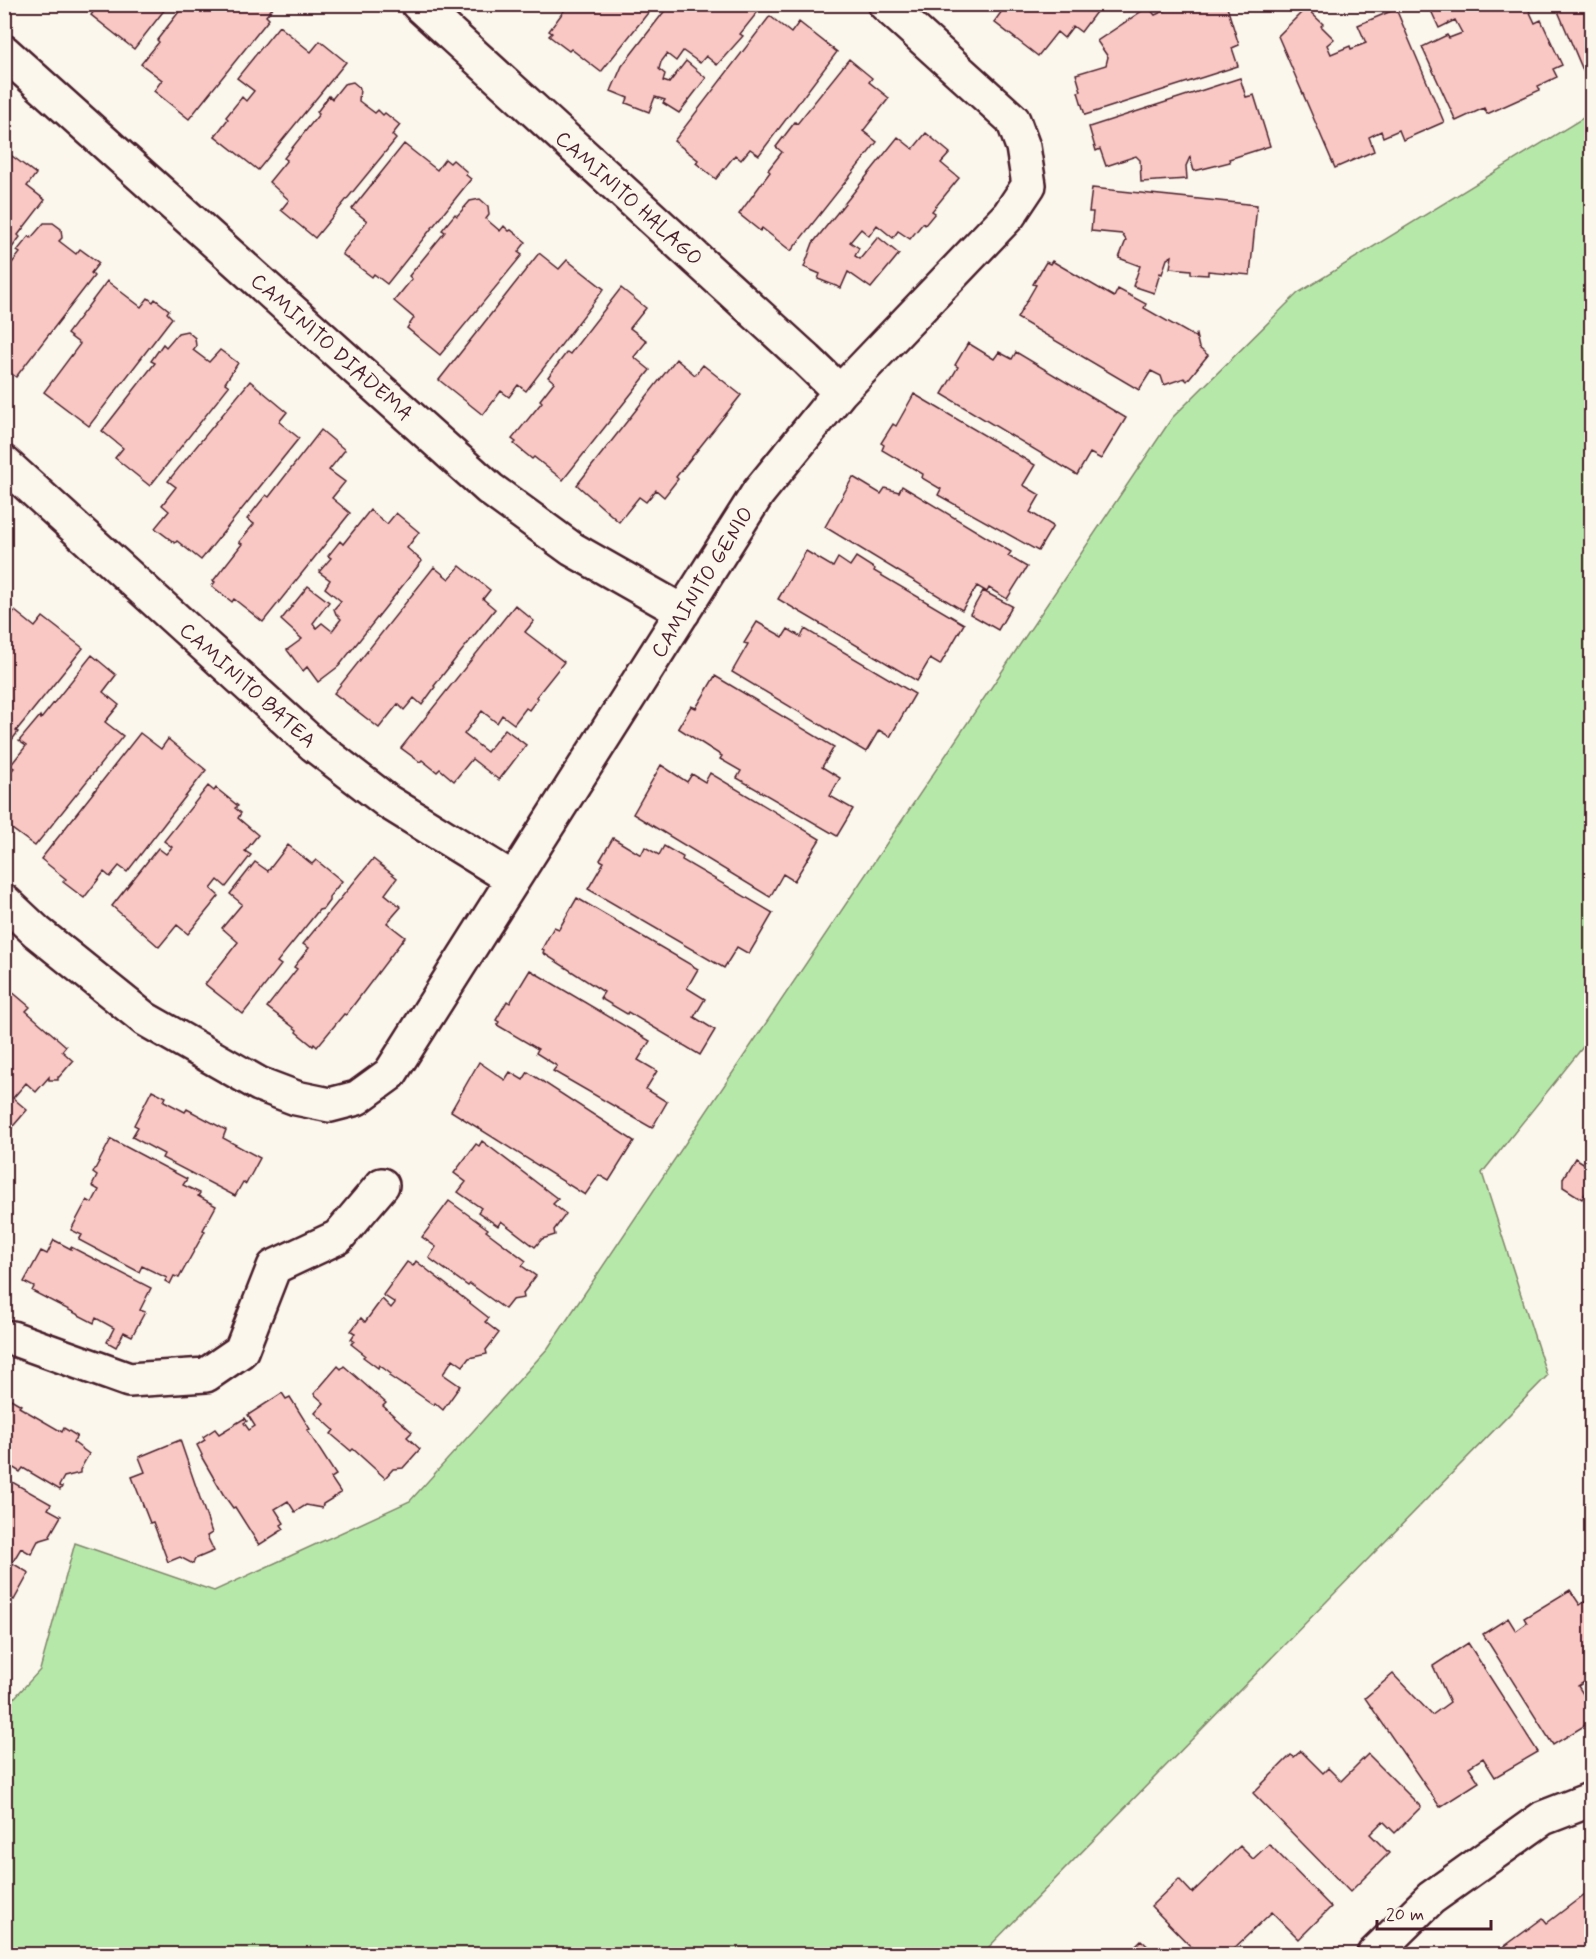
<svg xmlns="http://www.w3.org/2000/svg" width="1596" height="1959" font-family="Mynerve,sans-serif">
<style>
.green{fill:#b6e9a9;stroke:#80846a;stroke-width:1.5}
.building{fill:#f9c8c4;stroke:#4a1f2b;stroke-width:1.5}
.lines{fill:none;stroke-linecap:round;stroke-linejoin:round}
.street-casing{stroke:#4a1f2b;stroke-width:38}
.street{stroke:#fbf7ec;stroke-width:33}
.labels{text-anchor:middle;stroke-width:4.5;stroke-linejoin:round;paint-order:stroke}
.street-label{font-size:21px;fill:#4a1f2b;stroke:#fbf7ec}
</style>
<rect width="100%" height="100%" fill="#fbf7ec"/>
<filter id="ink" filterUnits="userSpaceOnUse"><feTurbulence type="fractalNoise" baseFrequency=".0167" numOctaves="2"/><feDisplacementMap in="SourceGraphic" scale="12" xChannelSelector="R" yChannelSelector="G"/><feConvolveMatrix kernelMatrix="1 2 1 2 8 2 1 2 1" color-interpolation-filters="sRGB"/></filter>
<g filter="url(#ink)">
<path class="green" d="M 1591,113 L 1591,1037 L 1482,1173 L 1547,1376 L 982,1954 L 5,1954 L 5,1708 L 40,1670 L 75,1543 L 214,1591 L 410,1501 L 548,1348 L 1172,418 L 1298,293 Z"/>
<path class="building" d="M 99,4 L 169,4 L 134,49 L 91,15 Z
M 185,4 L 272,4 L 274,6 L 266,16 L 269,19 L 189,119 L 154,91 L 162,80 L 141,64 L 159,42 L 157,40 Z
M 569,4 L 655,4 L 601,72 L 571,49 L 569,51 L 549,36 L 552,33 L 549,31 Z
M 670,4 L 764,4 L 740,34 L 743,36 L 717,65 L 706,56 L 700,63 L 683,51 L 676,61 L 667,54 L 661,62 L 659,69 L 665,74 L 663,81 L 669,83 L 686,61 L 706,78 L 679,113 L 663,103 L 665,100 L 655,97 L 649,112 L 626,103 L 628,98 L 611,91 L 622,66 Z
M 1007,4 L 1102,4 L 1081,32 L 1073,26 L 1064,38 L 1057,32 L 1038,56 L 994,22 Z
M 1179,4 L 1182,6 L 1187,4 L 1226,4 L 1239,45 L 1232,48 L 1238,66 L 1085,115 L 1078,92 L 1081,91 L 1076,74 L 1106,65 L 1108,57 L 1097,41 L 1148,7 L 1155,15 Z
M 1428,4 L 1530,4 L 1527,6 L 1535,23 L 1541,20 L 1562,65 L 1553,69 L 1557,77 L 1538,86 L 1540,90 L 1487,114 L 1484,108 L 1456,121 L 1422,47 L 1447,35 L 1449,38 L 1462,33 L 1455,20 L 1439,28 Z
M 1555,4 L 1592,4 L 1592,73 L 1585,75 Z
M 1306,8 L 1323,24 L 1321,26 L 1334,39 L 1327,45 L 1331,54 L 1350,46 L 1351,49 L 1366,43 L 1358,25 L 1396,9 L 1444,122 L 1403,140 L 1399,130 L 1383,137 L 1381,131 L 1369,137 L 1374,151 L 1335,168 L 1278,36 Z
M 770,16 L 791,33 L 799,22 L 837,52 L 759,155 L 750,149 L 741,160 L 735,155 L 716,179 L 696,163 L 698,160 L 674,141 Z
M 279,26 L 311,52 L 320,41 L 346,62 L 258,170 L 215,136 L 228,119 L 226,117 L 242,97 L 246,101 L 254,91 L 237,78 Z
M 849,59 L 872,78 L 869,82 L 889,98 L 863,131 L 877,142 L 791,251 L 762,228 L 760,231 L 739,214 L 770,172 L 768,170 L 782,152 L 776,147 L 795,122 L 797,124 Z
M 1240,78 L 1246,97 L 1254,95 L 1270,146 L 1229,159 L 1230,162 L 1194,171 L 1190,157 L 1186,166 L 1187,179 L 1141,182 L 1140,160 L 1136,156 L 1106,166 L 1100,149 L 1096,151 L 1089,127 Z
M 353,82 L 360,88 L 359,101 L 375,113 L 378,110 L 383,115 L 385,113 L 400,125 L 392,135 L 396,139 L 315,238 L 281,210 L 289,200 L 269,182 L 287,160 L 284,158 L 319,114 L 317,112 L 329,96 L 332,99 L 344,84 Z
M 926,133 L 950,153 L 941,163 L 959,178 L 932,211 L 935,213 L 925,225 L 923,223 L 910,239 L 898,231 L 893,238 L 877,225 L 869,236 L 861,229 L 850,242 L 859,248 L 855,256 L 860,259 L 878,237 L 899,254 L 871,288 L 848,272 L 841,288 L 818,279 L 820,274 L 804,267 L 813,243 L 898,137 L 913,149 Z
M 404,144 L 437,170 L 445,159 L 450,163 L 453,160 L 467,172 L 466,175 L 471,179 L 387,284 L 374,274 L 372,277 L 342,254 L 367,221 L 352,209 Z
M 12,156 L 36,174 L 27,186 L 45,200 L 18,235 L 20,237 L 11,249 L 8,247 L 4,251 L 4,166 Z
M 1092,188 L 1257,205 L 1250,275 L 1208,271 L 1208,275 L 1191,274 L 1191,270 L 1170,268 L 1172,256 L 1167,259 L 1162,274 L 1160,273 L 1154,293 L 1133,286 L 1140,266 L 1119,258 L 1126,240 L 1122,234 L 1091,231 L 1093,212 L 1089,212 Z
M 480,199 L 488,206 L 489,215 L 486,219 L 500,231 L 504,226 L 509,231 L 511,230 L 526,242 L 518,252 L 522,255 L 440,355 L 407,328 L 414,318 L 394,301 L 412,279 L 409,276 L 445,232 L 442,230 L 455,214 L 457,216 L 470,201 Z
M 44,223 L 53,223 L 61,229 L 62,238 L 59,241 L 76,254 L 80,249 L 99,263 L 91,273 L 94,276 L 16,377 L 4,368 L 4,273 L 20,253 L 17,251 L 29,236 L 31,238 Z
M 539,253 L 559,269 L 567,260 L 604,289 L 526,391 L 518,385 L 509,397 L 501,391 L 483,415 L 439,380 Z
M 1052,261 L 1114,297 L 1118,289 L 1146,304 L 1144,308 L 1195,337 L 1196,335 L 1199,348 L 1208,355 L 1187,381 L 1184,378 L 1164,385 L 1161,376 L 1151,371 L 1139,390 L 1017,318 L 1036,285 L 1033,284 L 1046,262 L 1050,264 Z
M 107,281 L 141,307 L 148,298 L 153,302 L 155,299 L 169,310 L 167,313 L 172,318 L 89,426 L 44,392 L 80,344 L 67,334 Z
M 621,288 L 646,308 L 630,328 L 647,341 L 634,357 L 650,370 L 563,480 L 534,457 L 532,459 L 514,444 L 516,442 L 512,439 L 542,402 L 540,400 L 554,382 L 548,377 L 567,352 L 570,354 Z
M 187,331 L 195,338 L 196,346 L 193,350 L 209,362 L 220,350 L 238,363 L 225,383 L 229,386 L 150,486 L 115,458 L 123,448 L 102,431 L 155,363 L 151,361 L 163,344 L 166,347 L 178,333 Z
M 968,343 L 994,359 L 999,352 L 1012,359 L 1016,352 L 1126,418 L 1101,459 L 1090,453 L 1077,475 L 942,394 L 958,367 L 955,365 Z
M 676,359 L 695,375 L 703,365 L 741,395 L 676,477 L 678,479 L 664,497 L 656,490 L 646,502 L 639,497 L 619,522 L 577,485 Z
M 250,381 L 287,412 L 279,422 L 299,438 L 201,560 L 177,541 L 175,543 L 155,528 L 169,511 L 162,505 L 176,487 L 168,481 Z
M 914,394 L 1035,465 L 1023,485 L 1040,495 L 1030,512 L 1053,526 L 1038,551 L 938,495 L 941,489 L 922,478 L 923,474 L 882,450 L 884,445 L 881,443 L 893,424 L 896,426 Z
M 321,430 L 345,450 L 329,470 L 345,482 L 332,498 L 350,513 L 263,622 L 234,599 L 232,602 L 212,586 L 215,582 L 213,581 L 242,544 L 239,542 L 254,524 L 247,519 L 266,495 L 269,497 Z
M 853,477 L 881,494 L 885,488 L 899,492 L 902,486 L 1011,552 L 1008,556 L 1027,567 L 1007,599 L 989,588 L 987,592 L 977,586 L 962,610 L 825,527 Z
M 370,510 L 387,524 L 396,513 L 419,532 L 407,548 L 422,561 L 339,666 L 318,682 L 307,667 L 303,671 L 287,650 L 302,639 L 281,620 L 308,586 L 329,602 L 313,623 L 316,628 L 322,623 L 332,631 L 341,619 L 336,614 L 334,609 L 341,601 L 325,588 L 330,580 L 319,572 L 331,558 L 328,556 L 340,541 L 343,544 Z
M 806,551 L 833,567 L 838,558 L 850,566 L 856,557 L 875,569 L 874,571 L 964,624 L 940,665 L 930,659 L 917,681 L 778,599 Z
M 460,566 L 490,590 L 483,599 L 495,609 L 434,686 L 435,687 L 422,705 L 414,698 L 404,710 L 398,704 L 379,728 L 334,693 L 434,567 L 449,579 Z
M 983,591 L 1012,606 L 998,630 L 970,614 Z
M 515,605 L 534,621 L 525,632 L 564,662 L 536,697 L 538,698 L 529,710 L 526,708 L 514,724 L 502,715 L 497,723 L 482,711 L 464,734 L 487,752 L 505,729 L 526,745 L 499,780 L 472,759 L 454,781 L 440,769 L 437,772 L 422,760 L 420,762 L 401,748 Z
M 15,611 L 35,627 L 43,617 L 83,648 L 16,731 L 18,732 L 4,750 L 4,624 Z
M 757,622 L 783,637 L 788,629 L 801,637 L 805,629 L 915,694 L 890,737 L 879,730 L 866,752 L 732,672 L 748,644 L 744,643 Z
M 92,655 L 116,675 L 103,692 L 119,705 L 105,722 L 123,736 L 35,846 L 4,823 L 4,779 L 14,768 L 10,766 L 26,746 L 19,741 L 40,716 L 41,719 Z
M 715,676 L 834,747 L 822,767 L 840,778 L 830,796 L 853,809 L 837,836 L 737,778 L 741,771 L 720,759 L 722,756 L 678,728 L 691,706 L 696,708 Z
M 140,733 L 161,749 L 168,739 L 206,770 L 127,872 L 119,866 L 110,877 L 104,872 L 84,898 L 63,882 L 66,879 L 41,859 Z
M 661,765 L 687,782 L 692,774 L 705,782 L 710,773 L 820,839 L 794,881 L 783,874 L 770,897 L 633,814 Z
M 208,786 L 214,791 L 216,788 L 238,806 L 235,808 L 241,813 L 238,818 L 258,835 L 245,851 L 251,855 L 226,887 L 218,880 L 211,889 L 219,896 L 188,934 L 177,925 L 159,947 L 112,906 L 158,848 L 166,854 L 172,847 L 164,841 Z
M 613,838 L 641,855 L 645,847 L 659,855 L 664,846 L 683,857 L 682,860 L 773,913 L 749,954 L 737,947 L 724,968 L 588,889 L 604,862 L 600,860 Z
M 288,845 L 312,864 L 316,860 L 342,881 L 329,897 L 329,901 L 323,909 L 319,910 L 277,962 L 281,965 L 243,1014 L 205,984 L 238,942 L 222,928 L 242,904 L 230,894 L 255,862 L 268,871 Z
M 373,859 L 397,878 L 385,894 L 401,907 L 387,923 L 405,937 L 346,1015 L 344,1014 L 317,1047 L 314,1044 L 313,1046 L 296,1032 L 297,1030 L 267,1007 L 297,969 L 294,967 L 309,948 L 303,944 Z
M 577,898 L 698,969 L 687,988 L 705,999 L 694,1017 L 715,1030 L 700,1055 L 628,1012 L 627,1014 L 600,998 L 604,992 L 543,953 L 544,950 L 542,949 L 554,927 L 559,929 Z
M 530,970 L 650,1041 L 638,1060 L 657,1071 L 646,1089 L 667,1102 L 652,1128 L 553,1071 L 557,1066 L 536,1053 L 538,1049 L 497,1025 L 499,1022 L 496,1020 L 507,1001 L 510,1003 Z
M 4,985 L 30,1007 L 26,1011 L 66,1046 L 62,1051 L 73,1061 L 59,1077 L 58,1077 L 58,1080 L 49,1080 L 49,1077 L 36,1092 L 26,1083 L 13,1098 L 27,1110 L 8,1132 L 4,1129 Z
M 479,1062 L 505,1080 L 510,1072 L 523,1080 L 528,1072 L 634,1141 L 609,1181 L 599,1175 L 585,1195 L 451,1111 Z
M 152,1090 L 166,1097 L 164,1101 L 185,1112 L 187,1109 L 226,1130 L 223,1138 L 260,1158 L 246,1184 L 243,1182 L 235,1196 L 162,1158 L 164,1154 L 132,1137 L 138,1127 L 134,1125 Z
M 111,1139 L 187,1179 L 183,1185 L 200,1193 L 198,1196 L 216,1206 L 203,1230 L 205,1231 L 179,1278 L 174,1276 L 170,1284 L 165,1281 L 167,1278 L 142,1266 L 139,1272 L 79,1240 L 82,1235 L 71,1230 L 87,1200 L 92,1203 L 99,1190 L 92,1186 L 97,1176 L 93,1173 Z
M 482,1141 L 558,1199 L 553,1204 L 566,1214 L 554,1230 L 555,1235 L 542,1239 L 535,1247 L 501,1221 L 498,1226 L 478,1212 L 481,1208 L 458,1192 L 466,1182 L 454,1173 L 476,1144 L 479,1146 Z
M 1575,1158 L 1592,1168 L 1592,1183 L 1582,1199 L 1563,1187 L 1563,1178 Z
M 449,1201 L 488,1229 L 486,1231 L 526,1261 L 522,1266 L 536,1276 L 523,1293 L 524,1298 L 512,1300 L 505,1309 L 470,1284 L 468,1286 L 429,1258 L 436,1247 L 422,1237 Z
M 54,1240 L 71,1249 L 71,1247 L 151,1288 L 140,1310 L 145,1312 L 132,1336 L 124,1332 L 116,1347 L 107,1342 L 114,1328 L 96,1318 L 94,1323 L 32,1291 L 34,1287 L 24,1282 L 41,1251 L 47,1254 Z
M 416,1261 L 489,1318 L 485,1322 L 499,1333 L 486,1350 L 487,1354 L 469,1358 L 463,1366 L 453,1359 L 443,1374 L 460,1386 L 443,1410 L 435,1403 L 434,1405 L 405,1385 L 404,1386 L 389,1376 L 391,1374 L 379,1365 L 378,1368 L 363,1357 L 365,1355 L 351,1344 L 354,1341 L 351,1339 L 355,1333 L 351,1331 L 361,1318 L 365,1322 L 382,1299 L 391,1308 L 395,1303 L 383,1295 L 407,1262 L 413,1266 Z
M 338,1366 L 341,1369 L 344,1366 L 386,1403 L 383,1406 L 412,1432 L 407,1437 L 420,1449 L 403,1468 L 393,1469 L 385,1478 L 353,1449 L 351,1451 L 331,1434 L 334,1430 L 315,1413 L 324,1403 L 314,1394 Z
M 282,1393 L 286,1399 L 290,1397 L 310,1429 L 307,1430 L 336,1475 L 331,1478 L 341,1493 L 323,1504 L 322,1508 L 306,1505 L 295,1512 L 288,1501 L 275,1509 L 284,1523 L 281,1525 L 284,1529 L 259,1545 L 235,1507 L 233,1508 L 223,1494 L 201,1456 L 202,1455 L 197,1445 L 205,1440 L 203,1437 L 215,1429 L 219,1434 L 245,1418 L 247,1421 L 244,1423 L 249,1430 L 255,1426 L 248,1415 Z
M 4,1395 L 21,1405 L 19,1407 L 62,1432 L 64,1428 L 77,1436 L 73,1442 L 89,1454 L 80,1470 L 80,1473 L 64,1477 L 59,1486 L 62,1487 L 60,1490 L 23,1468 L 20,1472 L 4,1462 Z
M 180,1440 L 212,1533 L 207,1536 L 214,1551 L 195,1559 L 193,1564 L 180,1557 L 168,1562 L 153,1522 L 150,1523 L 132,1477 L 145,1472 L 139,1457 Z
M 4,1473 L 7,1474 L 5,1478 L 51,1504 L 48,1509 L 61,1516 L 50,1535 L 51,1537 L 38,1541 L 31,1554 L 21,1548 L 12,1563 L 29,1573 L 14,1600 L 4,1595 Z
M 1570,1590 L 1580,1605 L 1592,1597 L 1592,1677 L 1578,1686 L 1592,1708 L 1592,1721 L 1553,1745 L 1483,1634 L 1508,1618 L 1516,1631 L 1527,1623 L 1524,1618 Z
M 1468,1643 L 1538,1752 L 1495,1777 L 1483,1758 L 1469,1767 L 1479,1782 L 1440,1807 L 1365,1698 L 1393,1674 L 1432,1715 L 1450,1702 L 1433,1666 Z
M 1301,1751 L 1323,1773 L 1328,1768 L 1341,1781 L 1368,1754 L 1421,1807 L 1395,1833 L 1383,1821 L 1370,1834 L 1389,1853 L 1350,1892 L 1253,1793 L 1291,1755 L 1294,1757 Z
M 1269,1844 L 1331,1907 L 1299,1939 L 1272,1912 L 1228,1954 L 1198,1954 L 1151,1906 L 1179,1879 L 1192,1893 L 1240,1846 L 1253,1859 Z
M 1585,1894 L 1592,1903 L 1592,1942 L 1584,1947 L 1588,1954 L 1494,1954 L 1543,1918 L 1547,1923 Z
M 1141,1940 L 1156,1954 L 1127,1954 Z"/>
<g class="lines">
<g class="street-casing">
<path id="street" d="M 418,4 L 807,360 L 840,392
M 4,52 L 490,489 L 572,549 L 683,612
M 4,463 L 314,745 L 388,802 L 513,879
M 4,901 L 37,932 L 145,1019 L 259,1084 L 296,1098 L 330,1105 L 357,1098 L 390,1074 L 758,493 L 840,392 L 1009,215 L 1029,185 L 1023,147 L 1013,120 L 885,4
M 4,1338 L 12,1338 L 129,1380 L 206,1375 L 241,1351 L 274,1267 L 338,1237 L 382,1185
M 1374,1954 L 1431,1898 L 1543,1818 L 1592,1799"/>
</g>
<use href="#street" class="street"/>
</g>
</g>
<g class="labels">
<g class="street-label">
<text transform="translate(629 198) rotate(42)" y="7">CAMINITO HALAGO</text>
<text transform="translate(332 347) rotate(42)" y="7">CAMINITO DIADEMA</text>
<text transform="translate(702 582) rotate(-58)" y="7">CAMINITO GENIO</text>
<text transform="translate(248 685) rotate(42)" y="7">CAMINITO BATEA</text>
</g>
</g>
<rect width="1596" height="1959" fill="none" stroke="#fbf7ec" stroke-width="24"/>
<rect x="12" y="12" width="1572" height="1935" fill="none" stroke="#4a1f2b" stroke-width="2" filter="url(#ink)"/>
<path d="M1377 1920v9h114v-9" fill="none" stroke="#4a1f2b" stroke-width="3"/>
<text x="1386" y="1920" font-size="18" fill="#4a1f2b" stroke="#fbf7ec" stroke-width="4.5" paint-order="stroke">20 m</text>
</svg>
